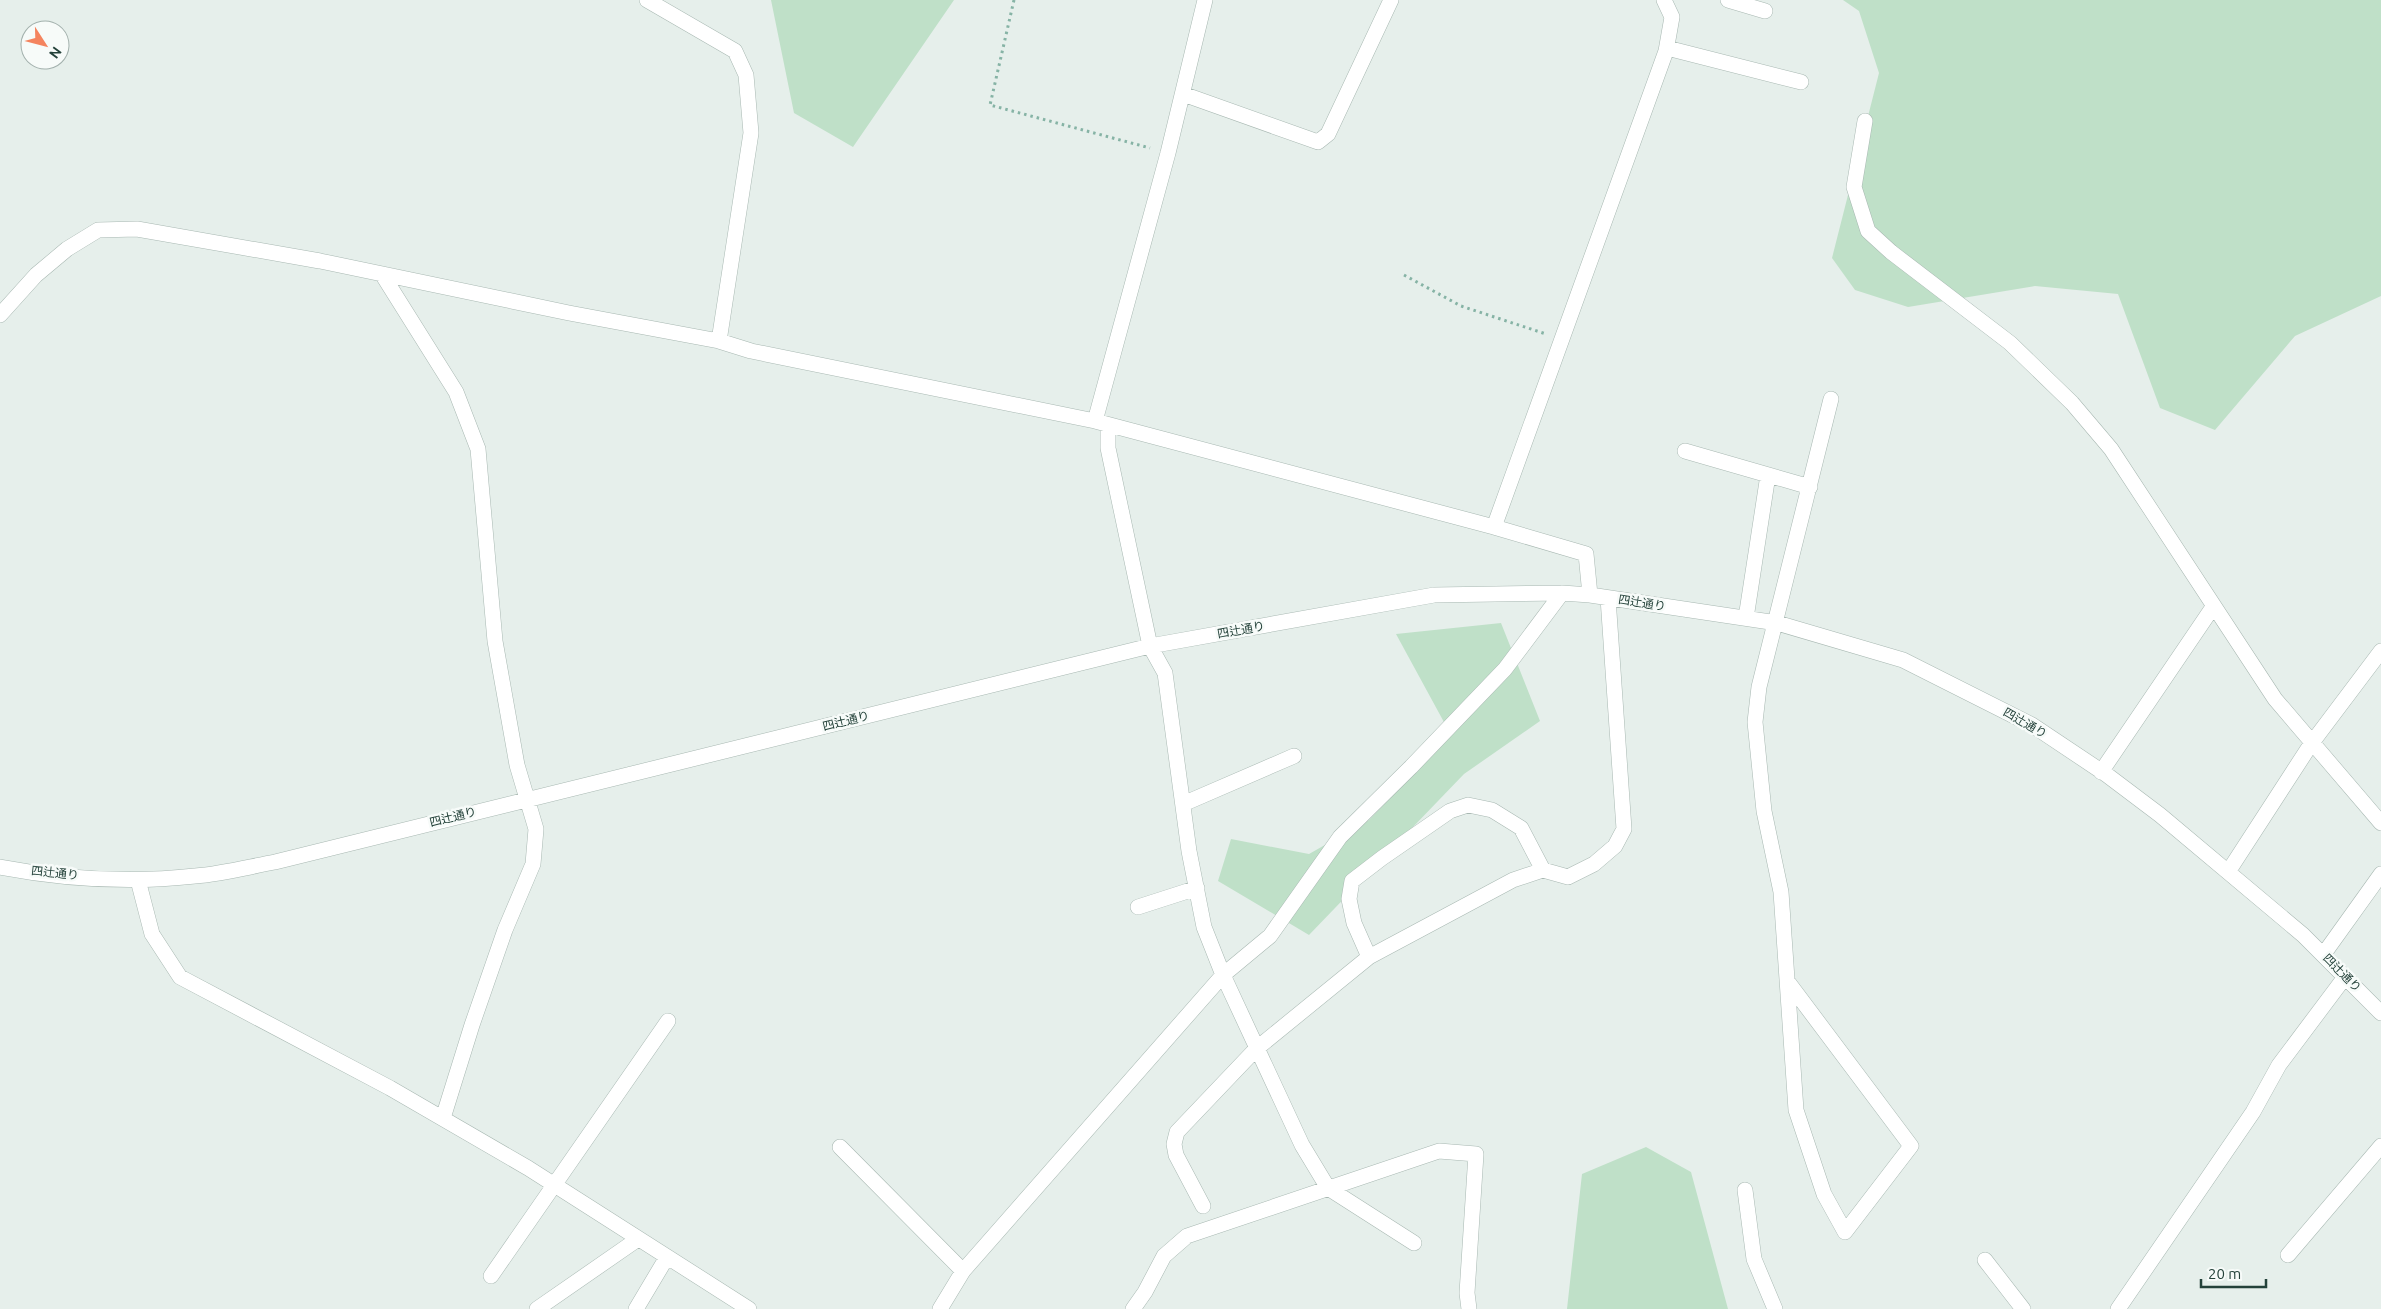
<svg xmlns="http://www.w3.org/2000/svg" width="2381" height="1309" font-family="Ubuntu,'Noto Sans JP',sans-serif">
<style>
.green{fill:#bfe0c8}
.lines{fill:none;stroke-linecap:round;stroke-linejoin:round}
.minor-casing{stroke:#a8b8b2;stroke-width:16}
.path{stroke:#86b3a5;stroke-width:3;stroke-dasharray:2.5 4;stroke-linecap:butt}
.minor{stroke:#fff;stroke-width:15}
.labels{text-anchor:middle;stroke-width:5;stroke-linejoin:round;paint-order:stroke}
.street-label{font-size:12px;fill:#24423a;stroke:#f7fbf9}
</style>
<rect width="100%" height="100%" fill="#e6efeb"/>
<path class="green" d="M 771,0 L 954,0 L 853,147 L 794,113 Z
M 1843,0 L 2381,0 L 2381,296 L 2295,336 L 2215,430 L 2160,408 L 2118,294 L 2035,286 L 1908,307 L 1855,290 L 1832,258 L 1879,73 L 1859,11 Z
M 1501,623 L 1540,721 L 1464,774 L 1309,935 L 1218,881 L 1231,839 L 1309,854 L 1369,820 L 1451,735 L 1396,634 Z
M 1646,1147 L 1691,1172 L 1728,1309 L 1567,1309 L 1582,1174 Z"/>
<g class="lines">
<g class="minor-casing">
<path id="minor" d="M 647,0 L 735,51 L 746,75 L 751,133 L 719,341
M 1728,0 L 1765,11
M 1667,48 L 1801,82
M 1183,94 L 1318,142 L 1328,134 L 1391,0
M 1865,121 L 1854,187 L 1868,231 L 1891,252 L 2010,343 L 2072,403 L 2111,449 L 2275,699 L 2381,823
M 382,274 L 456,392 L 478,449 L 495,641 L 517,765 L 536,829 L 533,864 L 505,930 L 472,1025 L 443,1118
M 0,315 L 36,275 L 67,249 L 98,230 L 137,229 L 320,261 L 569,313 L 719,341 L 751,351 L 1095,421 L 1494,527 L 1586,554 L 1590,595
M 1095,421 L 1168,153 L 1205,0
M 1108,425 L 1108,448 L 1150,646 L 1165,673 L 1189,851 L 1204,927 L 1223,975 L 1302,1145 L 1328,1188 L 1414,1243
M 1685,451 L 1810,487
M 1494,527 L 1666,51 L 1672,17 L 1664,0
M 1746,618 L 1768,475
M 2101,772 L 2213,607
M 1183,804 L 1294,756
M 0,867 C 63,879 131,883 195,876 C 222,874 248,867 275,862 L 1150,646 L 1434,595 L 1562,593 L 1590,595 L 1777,623 L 1903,660 L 2032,725 L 2107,775 L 2160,815 L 2303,935 L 2381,1013
M 2228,872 L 2311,744 L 2381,651
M 138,880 L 152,934 L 180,977 L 390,1088 L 528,1168 L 749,1309
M 1138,907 L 1197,888
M 2323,955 L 2381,874
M 1369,957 L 1354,923 L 1349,899 L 1352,881 L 1382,858 L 1450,811 L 1468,805 L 1492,810 L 1521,828 L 1543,870
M 1788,982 L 1911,1146 L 1845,1232 L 1824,1194 L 1796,1110 L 1781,892 L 1764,811 L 1755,722 L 1759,687 L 1831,399
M 840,1147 L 963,1271
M 1745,1190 L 1754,1259 L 1775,1309
M 1203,1206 L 1176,1155 L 1174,1144 L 1177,1132 L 1256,1049 L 1369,957 L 1513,880 L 1543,870 L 1568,877 L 1594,864 L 1615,846 L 1624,829 L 1608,598
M 2288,1255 L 2381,1146
M 1985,1260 L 2023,1309
M 491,1276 L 668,1021
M 537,1309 L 638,1239
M 636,1309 L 667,1257
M 940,1309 L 963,1271 L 1223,975 L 1270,936 L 1340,837 L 1411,767 L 1505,669 L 1562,593
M 1133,1309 L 1145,1292 L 1164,1256 L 1187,1236 L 1439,1151 L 1476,1154 L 1467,1293 L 1469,1309
M 2118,1309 L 2253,1112 L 2279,1065 L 2345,977"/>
</g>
<path class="path" d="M 1014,0 L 990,105 L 1150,148
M 1404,275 L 1461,306 L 1546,334"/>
<use href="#minor" class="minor"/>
</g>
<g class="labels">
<g class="street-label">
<text transform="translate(1642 603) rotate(9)" y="4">四辻通り</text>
<text transform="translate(1241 630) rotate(-10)" y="4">四辻通り</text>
<text transform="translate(846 721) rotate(-14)" y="4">四辻通り</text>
<text transform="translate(2025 723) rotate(30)" y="4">四辻通り</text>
<text transform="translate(453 817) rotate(-14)" y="4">四辻通り</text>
<text transform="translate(55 873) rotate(6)" y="4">四辻通り</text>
<text transform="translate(2342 973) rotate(45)" y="4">四辻通り</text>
</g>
</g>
<g transform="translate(45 45) rotate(126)"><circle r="24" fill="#f7fbf9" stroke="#a3b1ad"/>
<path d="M0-4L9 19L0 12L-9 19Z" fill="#f4845f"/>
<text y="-8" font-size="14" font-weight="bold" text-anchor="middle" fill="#24423a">N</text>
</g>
<path d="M2201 1279v8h65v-8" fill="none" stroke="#24423a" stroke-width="2.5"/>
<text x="2208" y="1279" font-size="15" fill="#24423a" stroke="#f7fbf9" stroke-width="4" paint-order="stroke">20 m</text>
</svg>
